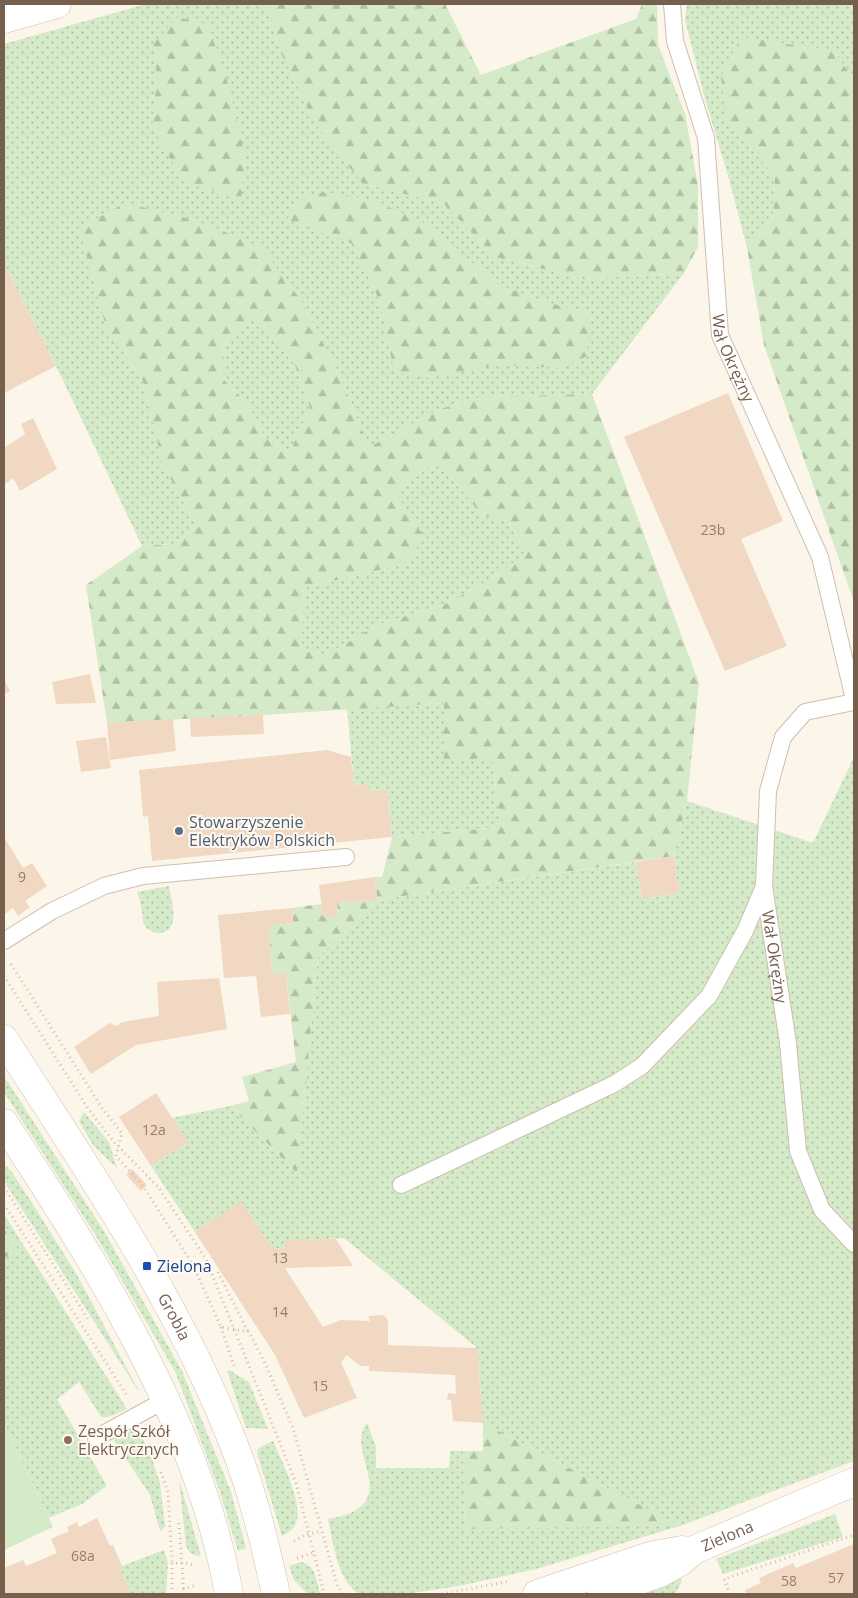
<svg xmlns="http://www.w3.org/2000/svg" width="858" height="1598" font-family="'Open Sans',sans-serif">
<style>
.grass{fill:url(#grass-dots)}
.forest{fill:url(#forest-firs);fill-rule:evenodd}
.park{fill:#d4eac8}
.building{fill:#f1d8c3}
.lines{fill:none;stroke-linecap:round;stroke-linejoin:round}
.lane-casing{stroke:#cebfaf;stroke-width:18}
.street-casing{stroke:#cebfaf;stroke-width:29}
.secondary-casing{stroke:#d1c0ad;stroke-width:29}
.path{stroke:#d6bba5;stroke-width:3;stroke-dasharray:1 4;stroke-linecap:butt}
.lane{stroke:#fff;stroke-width:16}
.street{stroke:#fff;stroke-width:28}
.secondary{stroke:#fff;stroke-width:28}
.service-dot{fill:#5c6f8a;stroke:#fffaf1;stroke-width:2}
.transit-dot{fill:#1a4fb4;stroke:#fffaf1;stroke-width:2}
.education-dot{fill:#8d6e63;stroke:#fffaf1;stroke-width:2}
.labels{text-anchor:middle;stroke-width:4;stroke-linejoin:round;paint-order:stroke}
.number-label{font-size:14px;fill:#967d6a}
.street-label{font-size:16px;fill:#775f4d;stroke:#fffaf1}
.service-label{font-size:16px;fill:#4e5e75;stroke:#fffaf1;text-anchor:start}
.transit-label{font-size:16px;fill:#164399;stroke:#fffaf1;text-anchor:start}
.education-label{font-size:16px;fill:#785e54;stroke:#fffaf1;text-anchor:start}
</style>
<defs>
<pattern id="grass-dots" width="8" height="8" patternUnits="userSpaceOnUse" patternTransform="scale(1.25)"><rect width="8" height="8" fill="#d4eac8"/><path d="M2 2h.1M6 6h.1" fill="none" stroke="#b1c1a5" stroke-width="1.8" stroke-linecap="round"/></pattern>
<pattern id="forest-firs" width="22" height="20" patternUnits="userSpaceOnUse" patternTransform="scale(1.25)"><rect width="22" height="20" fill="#d4eac8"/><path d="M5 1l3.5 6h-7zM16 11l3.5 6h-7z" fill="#b1c1a5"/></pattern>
</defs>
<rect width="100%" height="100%" fill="#fcf6ea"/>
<path class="grass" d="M 146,4 L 266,4 L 280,51 L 362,183 L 444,204 L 495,257 L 583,279 L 684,273 L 592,394 L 481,397 L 440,409 L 369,447 L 342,381 L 303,303 L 106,326 L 143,381 L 163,465 L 197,527 L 174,544 L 142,546 L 56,366 L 4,264 L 4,44 Z
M 687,4 L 854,4 L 854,79 L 833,51 L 726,118 L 775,177 L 773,217 L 747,248 L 729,179 L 704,95 L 685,20 Z
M 257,317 L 295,365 L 310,408 L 290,452 L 265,438 L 246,402 L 223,379 L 224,342 Z
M 435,462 L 460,487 L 481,515 L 508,521 L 525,554 L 499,574 L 448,603 L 377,625 L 327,655 L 301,649 L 304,587 L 352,577 L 405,563 L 396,493 Z
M 444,703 L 444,760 L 492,758 L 501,827 L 392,837 L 387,790 L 368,791 L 367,784 L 354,785 L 347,708 Z
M 854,757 L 854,1461 L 680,1526 L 536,1569 L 459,1586 L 405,1594 L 360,1594 C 338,1584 333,1541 328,1519 C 336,1517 347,1516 354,1511 C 392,1490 346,1449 367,1423 L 376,1447 L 376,1468 L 449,1468 L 450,1451 L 463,1451 L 465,1528 L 678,1525 L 483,1423 L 477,1348 L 344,1238 L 284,1241 L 285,1249 L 272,1248 L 241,1202 L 195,1232 L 151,1166 L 188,1142 L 172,1118 L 230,1106 L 297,1173 L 318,957 L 377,900 L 636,862 L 642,899 L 679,893 L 674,856 L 687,801 L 813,843 Z
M 169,886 C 171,900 182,932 159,933 C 153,933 148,930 145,926 C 142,921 143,916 142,911 C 141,904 139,898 137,892 Z
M 4,1076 L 104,1231 L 182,1371 L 231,1492 L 246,1548 L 238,1551 L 220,1492 L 175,1371 L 96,1236 L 4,1092 Z
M 84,1112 L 109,1142 L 117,1168 L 93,1145 L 79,1121 Z
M 4,1164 L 11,1171 L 27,1195 L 77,1275 L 141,1395 L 4,1181 Z
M 4,1214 L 127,1409 C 117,1413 111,1418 101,1417 L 79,1382 L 57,1399 L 107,1486 L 82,1504 L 49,1518 L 4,1423 L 4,1258 L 17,1250 L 4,1229 Z
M 229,1370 L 249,1382 L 268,1429 L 246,1428 L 227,1371 Z
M 134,1422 L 149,1451 L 160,1483 L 165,1527 L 160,1531 L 150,1495 L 114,1441 L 118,1432 Z
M 273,1441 C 281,1459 304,1504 296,1523 C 294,1529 288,1533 282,1536 L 257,1453 L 259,1448 Z
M 179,1479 L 201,1556 C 193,1556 190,1553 186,1546 Z
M 835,1514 L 843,1537 L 723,1574 L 716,1559 Z
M 164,1550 L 168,1563 L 166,1594 L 131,1594 L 119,1567 Z
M 301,1562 C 317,1566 316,1580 320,1594 L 308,1594 L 294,1580 L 289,1566 Z
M 679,1573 L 682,1581 L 676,1592 L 670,1594 L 624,1594 Z"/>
<path class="forest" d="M 266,4 L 445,4 L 481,75 L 636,19 L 642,4 L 657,4 L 658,45 L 685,114 L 698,185 L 698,247 L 684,273 L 583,279 L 495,257 L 444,204 L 362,183 L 317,126 L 280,51 Z
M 177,17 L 208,24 L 229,87 L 245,157 L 241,200 L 183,181 L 152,127 L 157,77 L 153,44 Z
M 741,37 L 833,51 L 854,79 L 854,602 L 764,345 L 747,248 L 773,217 L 775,177 L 726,118 L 721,76 Z
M 327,192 L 371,200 L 420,220 L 500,285 L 546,302 L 589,313 L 587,356 L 563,368 L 498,365 L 419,379 L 394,370 L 379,299 L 351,243 L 287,220 L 301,196 Z
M 126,203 L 198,221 L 261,247 L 303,303 L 342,381 L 369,447 L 440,409 L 481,397 L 592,394 L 699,683 L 687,801 L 674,856 L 377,900 L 318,957 L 297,1173 L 230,1106 L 249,1101 L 242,1077 L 296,1062 L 286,974 L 272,974 L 268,926 L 293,923 L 292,908 L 321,904 L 323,917 L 338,916 L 337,902 L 377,900 L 375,877 L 382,877 L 392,837 L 501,827 L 492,758 L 444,761 L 444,703 L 263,715 L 107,723 L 86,585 L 142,546 L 174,544 L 197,527 L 163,465 L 143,381 L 106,326 L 79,228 ZM 257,317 L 295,365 L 310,408 L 290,452 L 265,438 L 246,402 L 223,379 L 224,343 ZM 435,462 L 460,487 L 481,515 L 508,521 L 525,554 L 499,574 L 448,603 L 377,625 L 327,655 L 301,649 L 304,587 L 352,577 L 405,563 L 425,538 L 396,493 Z
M 4,1229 L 18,1250 L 4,1258 Z
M 483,1423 L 680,1526 L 465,1529 L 463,1451 L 483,1451 Z"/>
<path class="park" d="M 4,1423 L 53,1527 L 4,1550 Z"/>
<path class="building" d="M 4,264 L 56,366 L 4,393 Z
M 728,393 L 783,521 L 741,539 L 787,646 L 725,671 L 624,437 Z
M 33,418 L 57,469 L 20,491 L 13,478 L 4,485 L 4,448 L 25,434 L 21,424 Z
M 90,674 L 96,703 L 56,704 L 52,682 Z
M 4,680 L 10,691 L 4,694 Z
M 263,715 L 264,734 L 191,737 L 190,718 Z
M 173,719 L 176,751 L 110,760 L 107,723 Z
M 106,737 L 111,768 L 81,772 L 76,741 Z
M 327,750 L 351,757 L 354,785 L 367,784 L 368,791 L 387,790 L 392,837 L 152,861 L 148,816 L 143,817 L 139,770 Z
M 4,837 L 23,868 L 32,863 L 47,886 L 25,901 L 30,907 L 18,916 L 13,908 L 4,915 Z
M 674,856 L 679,893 L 642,899 L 636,862 Z
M 375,877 L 377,900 L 337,902 L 338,916 L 323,917 L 319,885 Z
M 292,908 L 293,923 L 268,926 L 272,974 L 286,973 L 290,1014 L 261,1017 L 256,976 L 224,978 L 218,915 Z
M 219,978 L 227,1029 L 136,1045 L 91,1074 L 74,1047 L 110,1023 L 117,1026 L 122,1022 L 159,1016 L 157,982 Z
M 156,1093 L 188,1142 L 151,1166 L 119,1117 Z
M 132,1169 L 147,1185 L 141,1191 L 126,1175 Z
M 241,1201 L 272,1248 L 285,1249 L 284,1240 L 336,1239 L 353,1266 L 285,1268 L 323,1327 L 341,1320 L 370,1321 L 368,1316 L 384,1315 L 388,1321 L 388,1345 L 477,1348 L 483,1423 L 453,1421 L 451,1400 L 447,1400 L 448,1393 L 456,1394 L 455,1375 L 369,1371 L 369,1366 L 360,1366 L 347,1355 L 341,1362 L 357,1398 L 304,1418 L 275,1355 L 195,1232 Z
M 97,1518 L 110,1546 L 113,1545 L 122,1566 L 119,1567 L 131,1594 L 4,1594 L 4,1568 L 23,1560 L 26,1566 L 57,1553 L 51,1539 L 69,1531 L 67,1527 L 77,1522 L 79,1527 Z
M 854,1544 L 854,1594 L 747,1594 L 745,1590 L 761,1583 L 759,1578 L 793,1563 L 796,1568 Z"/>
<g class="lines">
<g class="lane-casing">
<g id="lane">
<path id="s1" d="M 672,4 L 675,41 L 706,138 L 720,335 L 820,557 L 854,699"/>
<path id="s2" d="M 854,702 L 805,712 L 783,737 L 768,791 L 764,886 L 788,1043 L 798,1151 L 822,1210 L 854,1244"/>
<path d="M 4,941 L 52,911 L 104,886 L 143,876 L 346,857"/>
<path d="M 401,1185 L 614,1084 L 642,1066 L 709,996 L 745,931 L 764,886"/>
<path d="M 96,1438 L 165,1400"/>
</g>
</g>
<g class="street-casing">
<path id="street" d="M 4,19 L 57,4"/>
</g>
<g class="secondary-casing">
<g id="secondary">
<path id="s3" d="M 4,1039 C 88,1170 177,1299 234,1445 C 253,1493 265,1544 276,1594"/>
<path d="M 4,1123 C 97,1265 199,1424 229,1594"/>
<path d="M 537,1594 L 650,1556 L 682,1550"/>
<path id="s4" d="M 602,1594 L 662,1572 L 680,1562 L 696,1549 L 854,1482"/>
</g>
</g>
<path class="path" d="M 11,964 L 102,1108 L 122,1133 L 116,1156 L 143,1186 L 194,1267 L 221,1327 L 249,1332 L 263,1359 L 293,1428 L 337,1585 L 343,1594
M 4,976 L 89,1110 L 113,1141 L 159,1188 L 206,1259 L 296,1483 L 314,1553
M 4,1187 L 88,1319
M 4,1204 L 126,1394
M 218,1272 L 248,1332
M 221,1327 L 234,1366
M 161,1472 L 168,1492 L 172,1563
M 179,1523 L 184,1594
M 294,1541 L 305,1535 L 322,1531
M 297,1558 L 314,1553 L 324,1594
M 183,1589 L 197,1585
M 172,1594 L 172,1563 L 186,1563 L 193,1565
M 442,1594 L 510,1581
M 730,1594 L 724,1579 L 854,1535"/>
<use href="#lane" class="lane"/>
<use href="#street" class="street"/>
<use href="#secondary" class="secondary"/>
</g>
<circle class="service-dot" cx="179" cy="831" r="5"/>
<rect class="transit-dot" x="142" y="1261" width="10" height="10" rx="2.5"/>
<circle class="education-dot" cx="68" cy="1440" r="5"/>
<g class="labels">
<g class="number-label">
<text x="713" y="535">23b</text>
<text x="22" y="882">9</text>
<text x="154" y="1135">12a</text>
<text x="280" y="1263">13</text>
<text x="280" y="1317">14</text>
<text x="320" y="1391">15</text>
<text x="83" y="1561">68a</text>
<text x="836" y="1583">57</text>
<text x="789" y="1586">58</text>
</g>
<g class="street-label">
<text dy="6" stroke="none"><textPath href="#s1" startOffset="362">Wał Okrężny</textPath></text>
<text dy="6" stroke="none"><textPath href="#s2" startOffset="306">Wał Okrężny</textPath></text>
<text dy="6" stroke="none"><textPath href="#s3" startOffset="326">Grobla</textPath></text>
<text dy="6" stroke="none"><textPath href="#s4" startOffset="139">Zielona</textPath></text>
</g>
<g class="service-label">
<text x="189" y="828">Stowarzyszenie<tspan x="189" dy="18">Elektryków Polskich</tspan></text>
</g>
<g class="transit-label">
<text x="157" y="1272">Zielona</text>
</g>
<g class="education-label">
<text x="78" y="1437">Zespół Szkół<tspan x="78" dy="18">Elektrycznych</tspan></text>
</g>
</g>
<rect width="858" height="1598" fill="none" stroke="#775f4d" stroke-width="10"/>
</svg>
